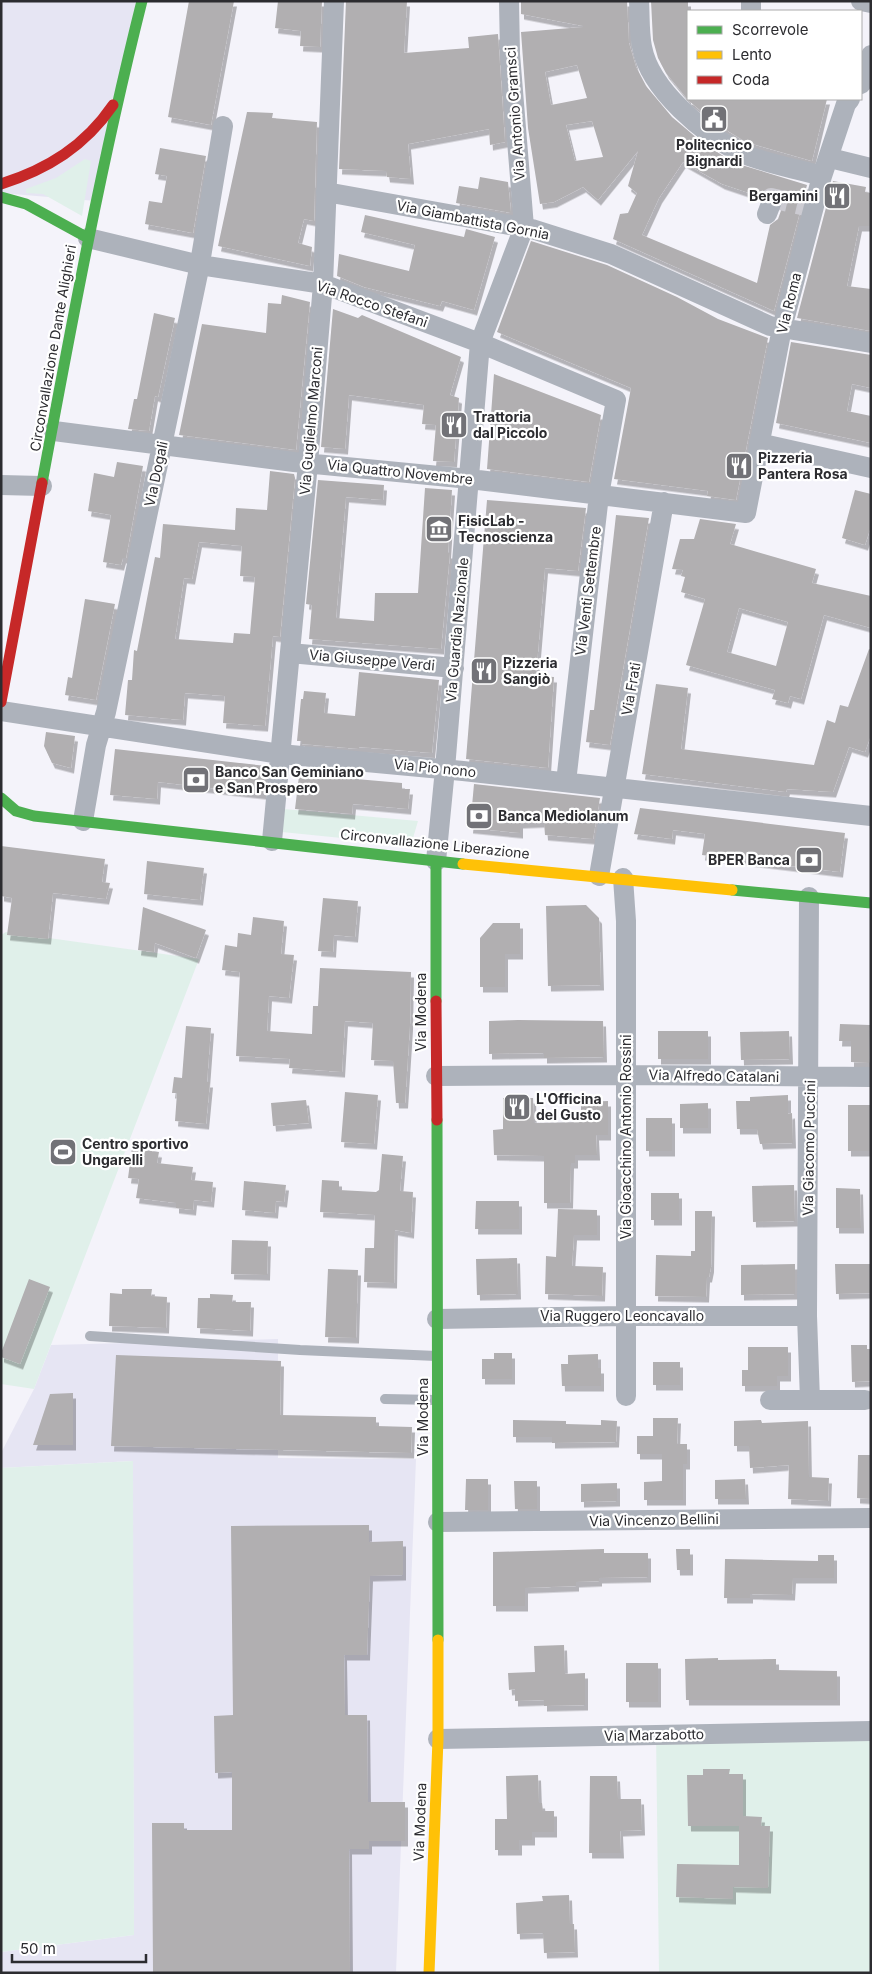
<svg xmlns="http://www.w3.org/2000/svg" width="872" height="1974" font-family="Inter,sans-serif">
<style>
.built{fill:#e6e5f3}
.green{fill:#e0f0ea}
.building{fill:#b1afb1;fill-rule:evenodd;filter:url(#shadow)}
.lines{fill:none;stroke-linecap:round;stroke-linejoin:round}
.street-tunnel{stroke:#cccbd2;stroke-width:20;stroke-dasharray:20 10;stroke-linecap:butt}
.lane{stroke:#adb2bb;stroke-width:10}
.street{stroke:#adb2bb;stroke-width:20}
.fast{stroke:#4caf50;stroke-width:11}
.slow{stroke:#ffc107;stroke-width:11}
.jam{stroke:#c62828;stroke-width:11}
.labels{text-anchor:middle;stroke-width:4.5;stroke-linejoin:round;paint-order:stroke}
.street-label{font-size:14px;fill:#2c2c30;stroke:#fff}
.poi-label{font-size:14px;font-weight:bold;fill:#2c2c30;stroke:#fff;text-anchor:start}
</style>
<defs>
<filter id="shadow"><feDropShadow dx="3" dy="5.5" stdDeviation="0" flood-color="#0004"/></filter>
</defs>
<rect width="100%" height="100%" fill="#f4f3fa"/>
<path class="built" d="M 1,1 L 145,1 L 96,201 L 1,193 Z
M 278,1339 L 278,1458 L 416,1459 L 396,1973 L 1,1973 L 1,1952 L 134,1935 L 132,1461 L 1,1468 L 1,1453 L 34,1389 L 51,1345 Z"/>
<path class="green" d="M 85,159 L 91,161 L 82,216 L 43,194 L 26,193 L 26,189 L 56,178 Z
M 284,809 L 418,821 L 411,845 L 282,832 Z
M 6,932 L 199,959 L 34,1389 L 1,1384 L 1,935 Z
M 133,1461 L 134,1935 L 1,1952 L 1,1468 Z
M 871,1727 L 871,1973 L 659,1973 L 656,1731 Z"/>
<path class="building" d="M 189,1 L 234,1 L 211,125 L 168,117 Z
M 278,1 L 322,1 L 320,47 L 300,46 L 301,31 L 275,28 Z
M 346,1 L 407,1 L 404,53 L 469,48 L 468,37 L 498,34 L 505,142 L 490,145 L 489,129 L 408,144 L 411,179 L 387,177 L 386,171 L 339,169 Z
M 521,1 L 627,1 L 629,43 L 636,67 L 646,86 L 672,117 L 704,144 L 735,163 L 807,185 L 774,311 L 613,239 L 620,214 L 628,213 L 637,193 L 628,186 L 638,151 L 598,200 L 583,187 L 554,202 L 540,204 L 528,128 L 521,32 L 583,27 L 583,26 L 521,14 ZM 577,65 L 587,98 L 551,105 L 545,72 ZM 592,121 L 603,157 L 575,161 L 566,125 ZM 683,162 L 722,184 L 761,197 L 770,189 L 776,190 L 781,194 L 783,205 L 778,219 L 770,225 L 757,283 L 642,235 L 659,198 Z
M 651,1 L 688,1 L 688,99 L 827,99 L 812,161 L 746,142 L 718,125 L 689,101 L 666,73 L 658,58 L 653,40 Z
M 247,112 L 273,113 L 272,118 L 317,122 L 314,221 L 304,219 L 298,243 L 312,247 L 310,266 L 218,246 Z
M 160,148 L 206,156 L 193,233 L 145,224 L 149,201 L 162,203 L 167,176 L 155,174 Z
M 480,177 L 508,182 L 511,213 L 456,203 L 459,186 L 478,189 Z
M 833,181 L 866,187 L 865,192 L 871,193 L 871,226 L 859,226 L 847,286 L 871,289 L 871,331 L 797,318 Z
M 365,215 L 464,237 L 466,229 L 495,237 L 474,310 L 442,301 L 440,306 L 364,287 L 337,276 L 339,254 L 409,271 L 415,245 L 361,232 Z
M 531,241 L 607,265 L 677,297 L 718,319 L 768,338 L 736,500 L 707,496 L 708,491 L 614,479 L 631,388 L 497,332 Z
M 282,295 L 310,302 L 296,450 L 179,435 L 202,324 L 266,333 L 268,303 L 281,304 Z
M 333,309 L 358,318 L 362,315 L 461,357 L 450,395 L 459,398 L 454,462 L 433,461 L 436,425 L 422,424 L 424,405 L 349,395 L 345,449 L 321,447 Z
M 154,313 L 175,318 L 158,397 L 155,396 L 149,431 L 128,429 L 134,399 L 137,399 Z
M 791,342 L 871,355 L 871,388 L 852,384 L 847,411 L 871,416 L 871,443 L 776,423 Z
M 494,374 L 601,415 L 589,482 L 487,469 Z
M 117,462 L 143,466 L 126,558 L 123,558 L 121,565 L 103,562 L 111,515 L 88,511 L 94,473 L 114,477 Z
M 270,471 L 294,474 L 295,478 L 280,637 L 273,636 L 265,726 L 223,723 L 225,696 L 185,693 L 183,720 L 125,715 L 128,680 L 132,680 L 134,650 L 137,651 L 155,557 L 160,558 L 163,524 L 235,530 L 236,508 L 267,510 ZM 199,542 L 242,546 L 240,576 L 255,577 L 250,634 L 234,633 L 233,643 L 175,639 L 184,578 L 192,579 Z
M 318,480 L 384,485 L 383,500 L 346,497 L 336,618 L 374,621 L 375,593 L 418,593 L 425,488 L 452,490 L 448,553 L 450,553 L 441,649 L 309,639 L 312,605 L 306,604 Z
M 855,490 L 871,494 L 871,526 L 865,545 L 842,538 Z
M 487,500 L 586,508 L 578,571 L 545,568 L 536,676 L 554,677 L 548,768 L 466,759 Z
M 616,515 L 649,518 L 610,745 L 586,742 L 590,710 L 594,710 Z
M 700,519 L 736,524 L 730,544 L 816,569 L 812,583 L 871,596 L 871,628 L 824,615 L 801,699 L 790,696 L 788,703 L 772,699 L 775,690 L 686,665 L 705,599 L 681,592 L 685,577 L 681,576 L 683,570 L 672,569 L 680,539 L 694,539 ZM 739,608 L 788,622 L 776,666 L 727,652 Z
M 85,599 L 115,604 L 96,700 L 65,695 L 68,677 L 72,678 Z
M 869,649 L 871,650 L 871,735 L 865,752 L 849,747 L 833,792 L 787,789 L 786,792 L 642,774 L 656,684 L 688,688 L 681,749 L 814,765 L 827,720 L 835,723 L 840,705 L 848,707 Z
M 359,672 L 439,680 L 432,753 L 359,747 L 359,749 L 302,744 L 302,741 L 297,741 L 301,699 L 303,699 L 304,691 L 326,693 L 324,713 L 355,716 Z
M 46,732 L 75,736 L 71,768 L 52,763 L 44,746 Z
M 115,749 L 266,766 L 263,794 L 158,782 L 157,799 L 110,795 Z
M 300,768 L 356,773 L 356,779 L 402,783 L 402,789 L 410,789 L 408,809 L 353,804 L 352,814 L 295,809 Z
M 474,784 L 600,798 L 593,839 L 545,835 L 544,822 L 520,823 L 520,833 L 470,828 Z
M 640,808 L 845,833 L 840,872 L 702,855 L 705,834 L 673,830 L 672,839 L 634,834 Z
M 1,846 L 105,859 L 102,882 L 110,883 L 106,899 L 53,893 L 48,939 L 7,935 L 12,898 L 1,896 Z
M 147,861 L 204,868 L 200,900 L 144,894 Z
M 323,898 L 358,901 L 355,937 L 334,935 L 333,952 L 318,951 Z
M 586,905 L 599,918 L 601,985 L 548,986 L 546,906 Z
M 143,907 L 206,930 L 196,958 L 155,943 L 154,952 L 138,950 Z
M 253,917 L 284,921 L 281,954 L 294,955 L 289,998 L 269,996 L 267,1031 L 312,1034 L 313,1006 L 318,1006 L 320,968 L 411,972 L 410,1025 L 405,1103 L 396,1103 L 393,1061 L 371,1060 L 373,1023 L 345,1021 L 342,1072 L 289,1068 L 290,1059 L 236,1056 L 240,972 L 222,970 L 225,945 L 237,947 L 238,933 L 251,935 Z
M 493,923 L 520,923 L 520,954 L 505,954 L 505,987 L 480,987 L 480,938 Z
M 518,1020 L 603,1021 L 604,1057 L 544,1058 L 544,1053 L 489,1054 L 489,1021 Z
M 840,1024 L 870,1025 L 869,1063 L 851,1062 L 851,1041 L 839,1041 Z
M 186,1026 L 211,1028 L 207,1082 L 210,1082 L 206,1124 L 175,1121 L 177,1093 L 172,1093 L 174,1077 L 182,1078 Z
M 658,1031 L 708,1031 L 708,1059 L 658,1059 Z
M 789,1031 L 790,1059 L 741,1060 L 740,1032 Z
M 345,1092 L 378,1095 L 374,1144 L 341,1142 Z
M 788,1095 L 788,1114 L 792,1113 L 793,1143 L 760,1144 L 757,1129 L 737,1129 L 736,1101 L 750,1101 L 750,1097 Z
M 503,1098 L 533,1098 L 534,1123 L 581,1122 L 581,1102 L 608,1101 L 608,1135 L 596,1135 L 597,1155 L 575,1155 L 575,1163 L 571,1163 L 570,1203 L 544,1203 L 544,1156 L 494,1155 L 493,1130 L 503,1129 Z
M 306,1100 L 309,1123 L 273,1126 L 271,1103 Z
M 708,1103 L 708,1128 L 680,1128 L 680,1104 Z
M 848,1105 L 871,1105 L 871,1151 L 848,1151 Z
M 646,1118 L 672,1118 L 672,1151 L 646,1151 Z
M 132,1148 L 159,1152 L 157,1163 L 193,1167 L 191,1180 L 213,1182 L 211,1202 L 194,1200 L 193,1210 L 176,1208 L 176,1203 L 136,1198 L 139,1179 L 128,1178 Z
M 382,1154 L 403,1156 L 400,1191 L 413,1192 L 411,1233 L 395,1230 L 394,1283 L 364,1282 L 365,1248 L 374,1248 L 375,1215 L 320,1212 L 322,1180 L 339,1181 L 339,1190 L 376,1192 L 379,1190 Z
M 244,1181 L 286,1185 L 284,1202 L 276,1201 L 275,1213 L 242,1210 Z
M 794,1185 L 795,1221 L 753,1222 L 752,1186 Z
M 836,1188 L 860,1189 L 861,1228 L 836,1228 Z
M 651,1193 L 679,1193 L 679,1220 L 651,1220 Z
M 476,1201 L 519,1201 L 519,1229 L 475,1229 Z
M 558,1209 L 597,1210 L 597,1235 L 574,1235 L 572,1266 L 603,1267 L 602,1296 L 545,1294 L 546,1256 L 556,1257 Z
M 695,1211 L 712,1211 L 711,1267 L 709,1277 L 707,1277 L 706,1297 L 655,1296 L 656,1255 L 691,1256 L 691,1251 L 695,1251 Z
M 232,1240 L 268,1241 L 267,1275 L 231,1274 Z
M 517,1258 L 518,1294 L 477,1295 L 476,1259 Z
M 795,1264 L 795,1294 L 741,1295 L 741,1265 Z
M 835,1264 L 871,1264 L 871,1293 L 836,1294 Z
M 328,1269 L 358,1270 L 356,1338 L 325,1337 Z
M 29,1279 L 50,1287 L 20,1364 L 1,1357 L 1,1353 Z
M 122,1289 L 152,1289 L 151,1296 L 167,1297 L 166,1328 L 109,1326 L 110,1293 L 122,1294 Z
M 210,1294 L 233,1295 L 232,1302 L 251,1302 L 250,1331 L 197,1328 L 198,1298 L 210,1298 Z
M 851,1345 L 867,1345 L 867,1349 L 871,1349 L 871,1381 L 852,1382 Z
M 748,1347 L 788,1347 L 788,1376 L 777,1376 L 777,1386 L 742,1386 L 742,1370 L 748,1370 Z
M 494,1353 L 512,1353 L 512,1379 L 482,1379 L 482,1359 L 494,1359 Z
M 598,1354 L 598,1368 L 601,1368 L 601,1386 L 562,1386 L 561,1364 L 568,1364 L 568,1355 Z
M 116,1355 L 281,1361 L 280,1415 L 376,1417 L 376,1426 L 412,1427 L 411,1453 L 111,1446 Z
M 653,1362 L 680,1362 L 680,1385 L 653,1385 Z
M 73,1393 L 73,1445 L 33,1445 L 50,1394 Z
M 653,1418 L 678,1418 L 677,1444 L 687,1444 L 687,1464 L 683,1464 L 683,1500 L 644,1500 L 644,1482 L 662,1481 L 662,1454 L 637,1454 L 637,1436 L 653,1436 Z
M 513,1420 L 566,1421 L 566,1424 L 601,1425 L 601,1420 L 617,1421 L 616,1442 L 552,1443 L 552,1437 L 513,1437 Z
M 761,1420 L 762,1423 L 808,1421 L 809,1477 L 829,1478 L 828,1501 L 788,1499 L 789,1465 L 750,1468 L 749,1446 L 734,1446 L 734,1421 Z
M 858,1455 L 871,1455 L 871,1499 L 857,1498 Z
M 466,1479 L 488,1479 L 488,1510 L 465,1510 Z
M 745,1479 L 746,1499 L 715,1499 L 715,1480 Z
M 514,1481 L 537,1481 L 537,1509 L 515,1509 Z
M 617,1483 L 617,1501 L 581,1502 L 581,1484 Z
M 369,1525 L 369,1542 L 403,1541 L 403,1575 L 370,1576 L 367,1655 L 344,1655 L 345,1715 L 367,1715 L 368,1802 L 405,1802 L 405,1841 L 369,1841 L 369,1849 L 349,1849 L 350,1973 L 153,1973 L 152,1823 L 184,1823 L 184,1830 L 232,1830 L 232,1772 L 215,1773 L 214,1716 L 233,1715 L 231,1526 Z
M 604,1549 L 604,1553 L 648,1553 L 648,1577 L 599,1578 L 599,1581 L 576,1582 L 576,1586 L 525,1588 L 525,1606 L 493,1606 L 493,1552 Z
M 676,1549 L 690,1549 L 690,1570 L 677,1570 Z
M 818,1555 L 834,1555 L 834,1578 L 793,1578 L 792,1595 L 750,1594 L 750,1598 L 724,1598 L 725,1559 L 818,1561 Z
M 564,1645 L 565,1674 L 585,1673 L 585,1705 L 544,1706 L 544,1700 L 515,1701 L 515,1689 L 509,1690 L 508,1673 L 535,1672 L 534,1646 Z
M 718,1658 L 718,1660 L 776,1659 L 776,1670 L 837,1671 L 837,1700 L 686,1700 L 685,1659 Z
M 626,1663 L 658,1663 L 658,1702 L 626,1702 Z
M 703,1769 L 730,1769 L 729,1774 L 743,1774 L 743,1816 L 762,1817 L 761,1826 L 770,1826 L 768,1888 L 733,1887 L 733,1899 L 676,1897 L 677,1864 L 739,1865 L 739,1826 L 688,1826 L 687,1775 L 703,1775 Z
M 538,1775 L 539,1803 L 542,1803 L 543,1811 L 554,1811 L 554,1832 L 532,1832 L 532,1840 L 519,1840 L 519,1850 L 495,1850 L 495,1819 L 507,1819 L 506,1776 Z
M 590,1776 L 617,1776 L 618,1799 L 641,1799 L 642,1830 L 620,1831 L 621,1853 L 589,1853 Z
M 569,1895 L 570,1924 L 574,1924 L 575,1952 L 544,1953 L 543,1933 L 517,1934 L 516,1903 L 543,1901 L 542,1896 Z"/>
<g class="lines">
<path class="street-tunnel" d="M 772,201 L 771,198 L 810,207"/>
<path class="lane" d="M 90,1336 L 300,1350 L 436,1356
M 385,1399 L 436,1400"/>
<path class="street" d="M 639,1 C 640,16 639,32 642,47 C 650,90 704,134 741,153 C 761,162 800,170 822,176
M 751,1 L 751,11
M 861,1 L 871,3
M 861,84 L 866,76 L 871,55
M 830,158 L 871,168
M 326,192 L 532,229 L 611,254 L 770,326 L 871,343
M 767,214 L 772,201
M 88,238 L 200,265 L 323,284 L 480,343 L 616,400 L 599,495 L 566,782
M 54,431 L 294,462 L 470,479 L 746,513 L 782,328 L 822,176 L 846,104 L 850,99
M 759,443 L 871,468
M 1,485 L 42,486
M 290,653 L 454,668
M 1,711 L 280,754 L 463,771 L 871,816
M 83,821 L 96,745 L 106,712 L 199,269 L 223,126
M 272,841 L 308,463 L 323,284 L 334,1
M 436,861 L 445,769 L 480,343 L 524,227 L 510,54 L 509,1
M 599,876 L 664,502
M 623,878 L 626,921 L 626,1396
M 809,897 L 807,1316 L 810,1400
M 436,1076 L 627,1075 L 871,1077
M 437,1319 L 625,1316 L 807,1316
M 770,1400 L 865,1400
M 438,1522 L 871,1518
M 438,1739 L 871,1731"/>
<path class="fast" d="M 1,197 L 26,204 L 88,238
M 42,483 C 72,321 102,160 142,1
M 1,798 L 16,811 L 34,816 L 463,864
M 436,861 L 436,1001
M 732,890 L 871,903
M 437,1120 L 438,1640"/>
<path class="slow" d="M 463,864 L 732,890
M 429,1973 L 438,1739 L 438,1640"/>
<path class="jam" d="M 1,184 C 48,169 85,146 113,105
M 1,702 L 42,483
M 436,1001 L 437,1120"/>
</g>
<defs>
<g id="civic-square" transform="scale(1.4375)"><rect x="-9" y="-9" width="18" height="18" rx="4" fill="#727277" stroke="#fff"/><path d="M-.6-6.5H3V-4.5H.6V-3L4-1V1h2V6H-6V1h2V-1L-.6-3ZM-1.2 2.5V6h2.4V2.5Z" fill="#fff"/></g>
<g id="restaurant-square" transform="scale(1.4375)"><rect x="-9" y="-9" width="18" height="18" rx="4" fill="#727277" stroke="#fff"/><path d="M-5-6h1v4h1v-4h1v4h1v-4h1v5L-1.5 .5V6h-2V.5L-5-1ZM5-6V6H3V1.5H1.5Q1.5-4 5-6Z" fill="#fff"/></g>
<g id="museum-square" transform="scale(1.4375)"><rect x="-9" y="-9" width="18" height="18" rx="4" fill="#727277" stroke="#fff"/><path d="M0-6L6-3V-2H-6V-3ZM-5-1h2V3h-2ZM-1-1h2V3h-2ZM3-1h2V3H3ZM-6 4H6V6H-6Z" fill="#fff"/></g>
<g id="bank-square" transform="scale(1.4375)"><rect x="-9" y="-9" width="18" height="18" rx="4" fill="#727277" stroke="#fff"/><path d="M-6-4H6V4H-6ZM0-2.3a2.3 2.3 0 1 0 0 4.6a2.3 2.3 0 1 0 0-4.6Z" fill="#fff"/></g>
<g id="stadium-square" transform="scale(1.4375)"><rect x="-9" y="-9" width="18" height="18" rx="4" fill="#727277" stroke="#fff"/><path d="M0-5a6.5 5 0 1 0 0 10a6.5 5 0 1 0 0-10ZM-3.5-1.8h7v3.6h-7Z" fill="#fff"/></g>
</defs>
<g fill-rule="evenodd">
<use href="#civic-square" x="714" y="119"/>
<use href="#restaurant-square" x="837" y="196"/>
<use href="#restaurant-square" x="454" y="425"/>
<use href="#restaurant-square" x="739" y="466"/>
<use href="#museum-square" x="439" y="529"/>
<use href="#restaurant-square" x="484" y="671"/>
<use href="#bank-square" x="196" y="780"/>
<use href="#bank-square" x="479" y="816"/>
<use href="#bank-square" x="809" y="860"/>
<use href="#restaurant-square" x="517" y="1107"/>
<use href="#stadium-square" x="63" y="1152"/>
</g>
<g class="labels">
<g class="street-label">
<text transform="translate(515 114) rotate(-94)" y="5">Via Antonio Gramsci</text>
<text transform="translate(473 220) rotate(11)" y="5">Via Giambattista Gornia</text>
<text transform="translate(789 303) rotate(-76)" y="5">Via Roma</text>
<text transform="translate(372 304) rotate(19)" y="5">Via Rocco Stefani</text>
<text transform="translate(53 348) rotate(-80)" y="5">Circonvallazione Dante Alighieri</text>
<text transform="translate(311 421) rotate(-85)" y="5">Via Guglielmo Marconi</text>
<text transform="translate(400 472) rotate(6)" y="5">Via Quattro Novembre</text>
<text transform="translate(156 474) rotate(-78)" y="5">Via Dogali</text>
<text transform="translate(588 591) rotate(-83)" y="5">Via Venti Settembre</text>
<text transform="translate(457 630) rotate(-85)" y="5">Via Guardia Nazionale</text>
<text transform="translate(372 660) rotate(5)" y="5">Via Giuseppe Verdi</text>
<text transform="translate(631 689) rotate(-80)" y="5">Via Frati</text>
<text transform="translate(435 768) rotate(6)" y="5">Via Pio nono</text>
<text transform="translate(435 844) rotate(6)" y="5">Circonvallazione Liberazione</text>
<text transform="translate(421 1012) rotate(-90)" y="5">Via Modena</text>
<text transform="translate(714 1076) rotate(1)" y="5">Via Alfredo Catalani</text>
<text transform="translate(626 1137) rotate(-90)" y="5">Via Gioacchino Antonio Rossini</text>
<text transform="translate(809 1148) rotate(-89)" y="5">Via Giacomo Puccini</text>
<text x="622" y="1321">Via Ruggero Leoncavallo</text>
<text transform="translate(423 1417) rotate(-90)" y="5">Via Modena</text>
<text transform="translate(654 1520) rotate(-1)" y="5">Via Vincenzo Bellini</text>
<text transform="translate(654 1735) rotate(-1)" y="5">Via Marzabotto</text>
<text transform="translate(420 1822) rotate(-88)" y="5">Via Modena</text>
</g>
<g class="poi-label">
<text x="714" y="150" text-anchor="middle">Politecnico<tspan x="714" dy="16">Bignardi</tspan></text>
<text x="818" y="201" text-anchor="end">Bergamini</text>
<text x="473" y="422">Trattoria<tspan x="473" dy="16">dal Piccolo</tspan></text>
<text x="758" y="463">Pizzeria<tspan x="758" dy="16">Pantera Rosa</tspan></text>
<text x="458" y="526">FisicLab -<tspan x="458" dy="16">Tecnoscienza</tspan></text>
<text x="503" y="668">Pizzeria<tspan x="503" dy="16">Sangiò</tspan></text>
<text x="215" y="777">Banco San Geminiano<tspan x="215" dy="16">e San Prospero</tspan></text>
<text x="498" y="821">Banca Mediolanum</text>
<text x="790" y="865" text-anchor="end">BPER Banca</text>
<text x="536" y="1104">L'Officina<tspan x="536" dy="16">del Gusto</tspan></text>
<text x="82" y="1149">Centro sportivo<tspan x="82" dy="16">Ungarelli</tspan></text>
</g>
</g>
<rect width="872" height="1974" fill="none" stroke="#2c2c30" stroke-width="5"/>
<rect x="687" y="10" width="175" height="90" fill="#ffffff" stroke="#ababac"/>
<rect x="697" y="26" width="25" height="8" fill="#4caf50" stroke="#ababac"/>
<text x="732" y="35" font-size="15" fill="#2c2c30">Scorrevole</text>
<rect x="697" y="51" width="25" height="8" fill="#ffc107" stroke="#ababac"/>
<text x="732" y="60" font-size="15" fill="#2c2c30">Lento</text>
<rect x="697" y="76" width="25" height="8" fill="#c62828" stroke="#ababac"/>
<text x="732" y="85" font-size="15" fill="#2c2c30">Coda</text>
<path d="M12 1954v8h134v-8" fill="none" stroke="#2c2c30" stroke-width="2.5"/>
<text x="20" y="1954" font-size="15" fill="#2c2c30" stroke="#ffffff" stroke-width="4" paint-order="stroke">50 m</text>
</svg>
